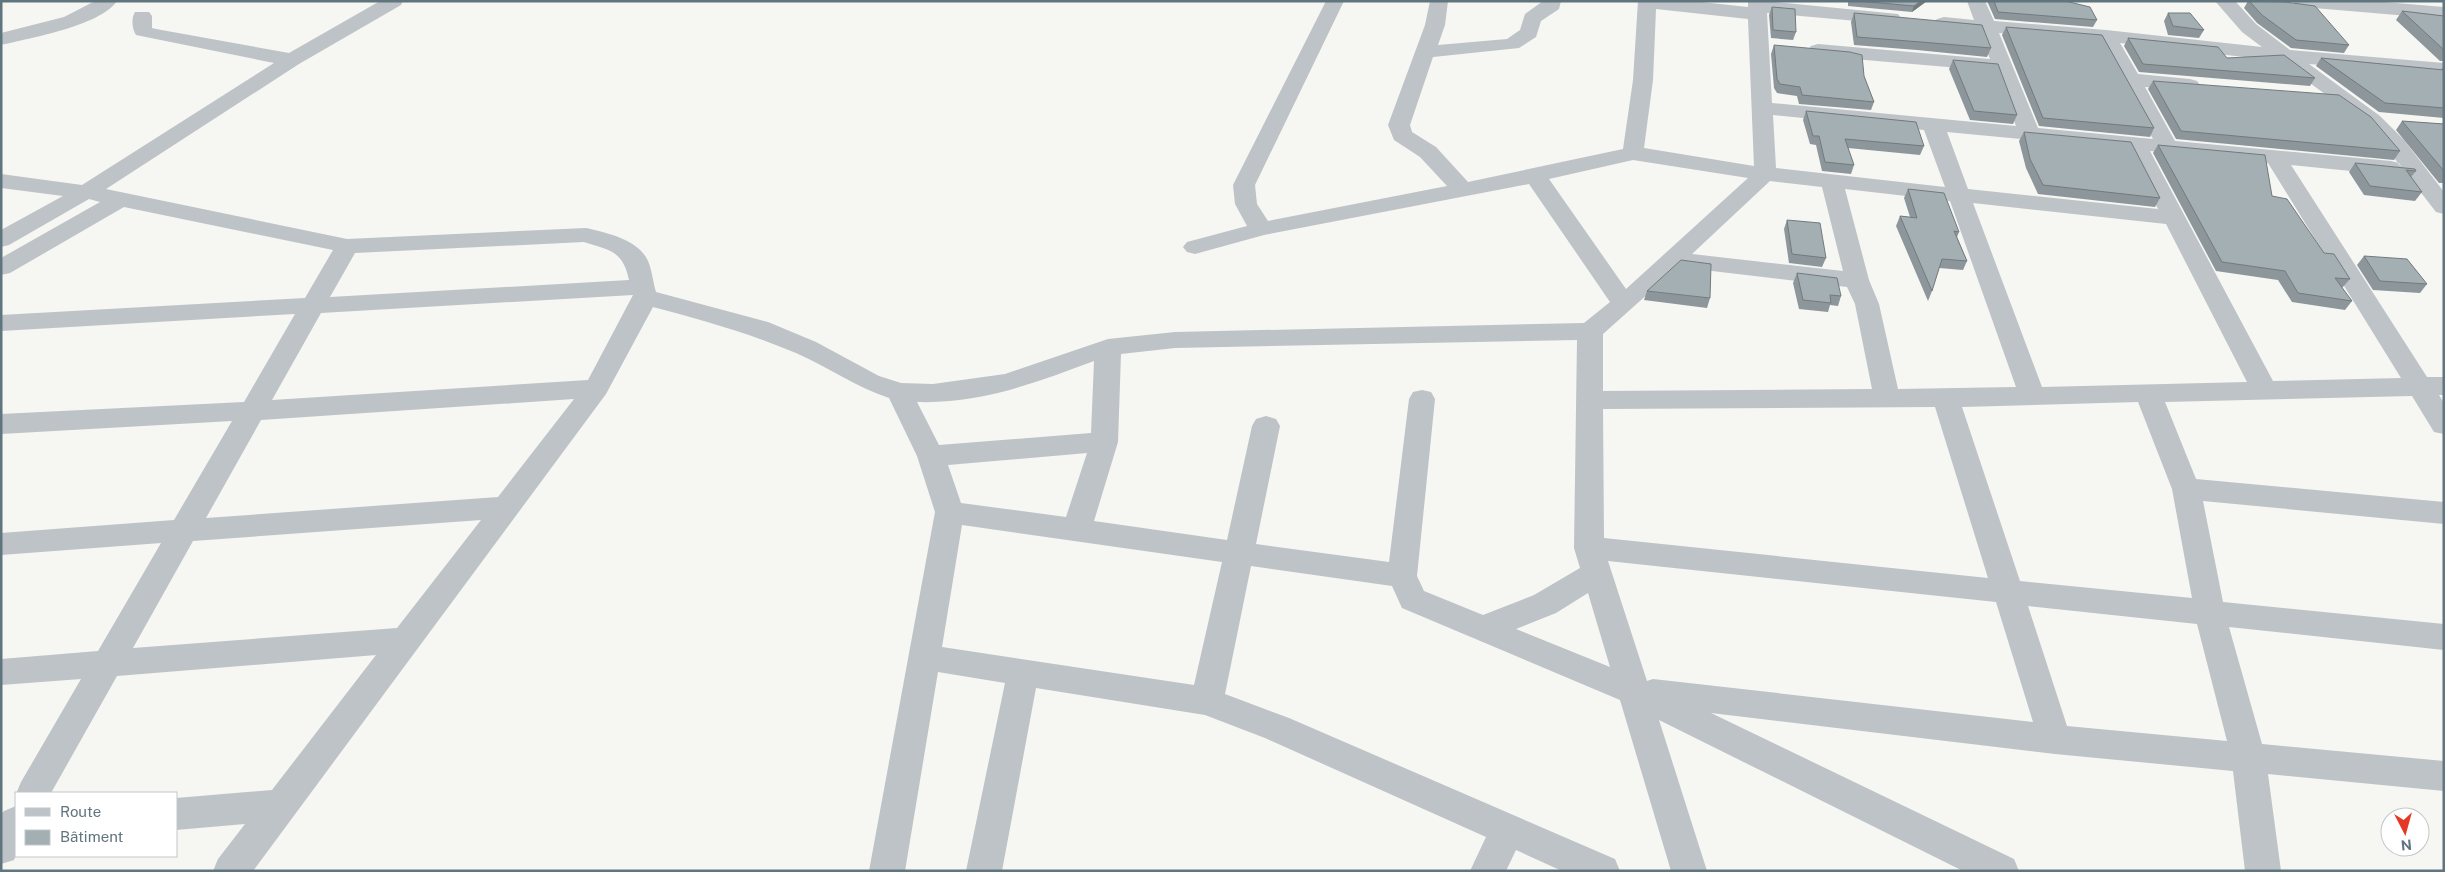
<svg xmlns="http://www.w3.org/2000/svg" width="2445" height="872" font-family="'Public Sans',sans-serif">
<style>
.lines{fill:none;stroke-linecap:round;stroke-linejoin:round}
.minor{fill:#bdc3c6;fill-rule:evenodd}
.wall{fill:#8d969a}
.shaded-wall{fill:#737a7d}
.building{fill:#a4afb3;stroke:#737a7d}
</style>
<rect width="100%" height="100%" fill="#f6f6f3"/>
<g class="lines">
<path class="minor" d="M 95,1 L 117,1 C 100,26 30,38 1,45 L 1,33 L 64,17 Z
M 380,1 L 403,1 L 401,5 L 299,64 L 106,189 L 347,239 L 586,228 C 607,233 638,239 648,261 C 652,270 653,282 656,292 L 768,322 L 816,342 L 879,376 L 901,383 L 933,384 L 1005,374 L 1108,339 L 1175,332 L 1584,323 L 1610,302 L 1529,184 L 1264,235 L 1195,254 L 1187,252 L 1183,247 L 1187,242 L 1247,226 L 1235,204 L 1233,185 L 1326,1 L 1344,1 L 1255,185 L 1257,204 L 1268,221 L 1447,186 L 1420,157 L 1394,140 L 1388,125 L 1425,25 L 1430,1 L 1448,1 L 1445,25 L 1438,45 L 1507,39 L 1520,30 L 1525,14 L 1543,1 L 1561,1 L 1559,9 L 1541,21 L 1536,37 L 1519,48 L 1433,57 L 1410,125 L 1412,132 L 1436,147 L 1468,182 L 1623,149 L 1633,80 L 1638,1 L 1692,1 L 1748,7 L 1748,1 L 1766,1 L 1898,14 L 1901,18 L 1898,22 L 1891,24 L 1767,13 L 1772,103 L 2016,126 L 1995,71 L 1818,56 L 1811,54 L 1808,50 L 1811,46 L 1818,44 L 1990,59 L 1979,32 L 1937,27 L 1934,23 L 1937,19 L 1944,17 L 1974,20 L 1967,1 L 1985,1 L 1994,21 L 2106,30 L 2262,47 L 2242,32 L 2215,1 L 2235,1 L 2256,24 L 2290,50 L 2444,63 L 2444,75 L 2309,64 L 2380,116 L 2404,140 L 2444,192 L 2444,214 L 2436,212 L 2388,150 L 2366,124 L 2280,61 L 2120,43 L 2138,74 L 2190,79 L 2197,81 L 2200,85 L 2197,89 L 2190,91 L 2145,87 L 2175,141 L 2391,161 L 2399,163 L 2402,168 L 2399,173 L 2391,175 L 2291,165 L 2427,377 L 2444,377 L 2444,395 L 2439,395 L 2444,403 L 2444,434 L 2434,432 L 2412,396 L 2165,402 L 2196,479 L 2444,502 L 2444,524 L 2203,501 L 2223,602 L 2444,624 L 2444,650 L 2229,627 L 2262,744 L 2444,761 L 2444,791 L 2268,774 L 2281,871 L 2245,871 L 2233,771 L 2055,754 L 1711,713 L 2014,859 L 2019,871 L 1963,871 L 1659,720 L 1707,871 L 1671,871 L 1620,700 L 1402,608 L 1392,586 L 1251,566 L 1225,694 L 1289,718 L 1615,859 L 1620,871 L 1562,871 L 1516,850 L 1506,871 L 1470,871 L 1486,837 L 1265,738 L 1205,715 L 1036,688 L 1002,871 L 966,871 L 1005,683 L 938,672 L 905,871 L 869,871 L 935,512 L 917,456 L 889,398 C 854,386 828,367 796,353 C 749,333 702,320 653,307 L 606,394 L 253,871 L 213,871 L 218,859 L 245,824 L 176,830 L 176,798 L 272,790 L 376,655 L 117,676 L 51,793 L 16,794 L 21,782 L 81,679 L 1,685 L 1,659 L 98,651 L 161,543 L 1,555 L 1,533 L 174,520 L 232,421 L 1,434 L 1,414 L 244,402 L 295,314 L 1,331 L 1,315 L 305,298 L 333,250 L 124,207 L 10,273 L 1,275 L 1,258 L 100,202 L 89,199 L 9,245 L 1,247 L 1,230 L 63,196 L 1,188 L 1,174 L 82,185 L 274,63 L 136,35 C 132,29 131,18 135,12 L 149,12 L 152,16 L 152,28 L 156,29 L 289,53 ZM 1656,9 L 1748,19 L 1754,166 L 1644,148 L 1653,80 ZM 1999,33 L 2099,41 L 2153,139 L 2038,128 ZM 1773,115 L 1924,130 L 1945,187 L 1776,168 ZM 1947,132 L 2127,149 L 2158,209 L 1968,189 ZM 2150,151 L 2268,163 L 2401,378 L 2273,381 ZM 1633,160 L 1748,178 L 1626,289 L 1549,179 ZM 1770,181 L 1822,187 L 1843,271 L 1692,254 ZM 1845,189 L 1950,201 L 2016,387 L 1898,389 L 1879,304 L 1869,280 ZM 1973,203 L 2166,224 L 2247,382 L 2042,387 ZM 584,242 C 610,250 623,251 629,280 L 330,297 L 355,253 ZM 1678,267 L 1847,287 L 1855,304 L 1872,389 L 1603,391 L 1603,334 ZM 633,295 L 588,380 L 272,400 L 321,313 ZM 1577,340 L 1574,548 L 1580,568 L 1534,595 L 1483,615 L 1424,591 L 1417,576 L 1435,399 L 1431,392 L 1422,390 L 1413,392 L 1409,399 L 1389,562 L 1256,544 L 1280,426 L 1276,419 L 1266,416 L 1256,419 L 1252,426 L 1227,540 L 1094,521 L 1118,442 L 1121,354 L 1175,348 ZM 1094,361 L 1091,433 L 939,445 L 917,402 C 981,404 1035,383 1094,361 ZM 574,399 L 498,497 L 206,518 L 261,420 ZM 2138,402 L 2172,489 L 2192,598 L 2020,581 L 1962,407 ZM 1935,407 L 1988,578 L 1604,538 L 1603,409 ZM 1087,453 L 1066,517 L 961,503 L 948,465 ZM 481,520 L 397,628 L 133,648 L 193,541 ZM 962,525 L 1222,562 L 1194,685 L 942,647 ZM 1608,561 L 1996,602 L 2033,722 L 1653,679 L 1647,681 ZM 1588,593 L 1610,667 L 1516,629 L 1556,613 ZM 2028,606 L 2197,624 L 2227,741 L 2067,726 Z
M 2293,1 L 2372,1 L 2444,7 L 2444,19 L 2302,7 L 2295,5 Z
M 16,806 L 16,855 L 14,860 L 1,864 L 1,814 L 4,811 Z"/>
</g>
<path class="wall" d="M 1848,1 L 1927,1 L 1912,12 L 1848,6 Z
M 1987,1 L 2065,1 L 2097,20 L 2093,27 L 1995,19 Z
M 2248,1 L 2266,1 L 2349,45 L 2344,53 L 2291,48 L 2257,23 L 2244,8 Z
M 1772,7 L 1796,32 L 1793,40 L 1771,38 L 1769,15 Z
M 2402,11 L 2444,16 L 2444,61 L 2440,61 L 2396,20 Z
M 1854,13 L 1991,48 L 1987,57 L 1917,50 L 1854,45 L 1851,22 Z
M 2168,13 L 2204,30 L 2199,38 L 2168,35 L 2164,21 Z
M 2006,27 L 2154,128 L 2150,137 L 2039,126 L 2002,35 Z
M 2128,38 L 2227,58 L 2315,78 L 2310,86 L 2139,72 L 2124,46 Z
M 1774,45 L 1864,76 L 1874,102 L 1871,110 L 1799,104 L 1797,96 L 1777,93 L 1774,88 L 1771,54 Z
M 2321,58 L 2441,70 L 2442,68 L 2444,68 L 2444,118 L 2379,112 L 2316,66 Z
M 1953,60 L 2017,115 L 2013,124 L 1970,120 L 1949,69 Z
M 2153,81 L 2400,151 L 2394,160 L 2176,139 L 2148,89 Z
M 1806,111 L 1924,146 L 1920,155 L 1848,148 L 1854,165 L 1851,174 L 1822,171 L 1816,145 L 1810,144 L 1803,120 Z
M 2402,121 L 2444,124 L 2444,183 L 2439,183 L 2396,130 Z
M 2024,132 L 2160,198 L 2155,207 L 2038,194 L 2026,168 L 2019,141 Z
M 2158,145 L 2272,196 L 2324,253 L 2350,279 L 2342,288 L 2352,301 L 2345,310 L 2292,302 L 2278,280 L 2216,271 L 2153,153 Z
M 2355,163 L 2416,171 L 2411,177 L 2422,192 L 2415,201 L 2364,195 L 2349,172 Z
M 1908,189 L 1959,232 L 1957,237 L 1967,261 L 1963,270 L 1939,268 L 1932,291 L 1928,301 L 1896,226 L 1900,216 L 1910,217 L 1904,198 Z
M 1787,220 L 1826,258 L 1822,267 L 1789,263 L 1784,229 Z
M 2364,256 L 2427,284 L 2420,293 L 2373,290 L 2357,265 Z
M 1797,273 L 1841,296 L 1838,306 L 1830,305 L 1828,312 L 1799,309 L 1793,283 Z
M 1647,291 L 1710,298 L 1707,308 L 1644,300 Z"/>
<path class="shaded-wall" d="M 1921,1 L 1927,1 L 1912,12 L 1914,6 Z"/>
<path class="building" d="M 1858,1 L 1921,1 L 1914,6 Z
M 1994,1 L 2065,1 L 2090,7 L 2097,20 L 1998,12 Z
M 2249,1 L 2285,2 L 2315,6 L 2349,45 L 2296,40 L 2262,15 Z
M 1772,7 L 1795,9 L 1796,32 L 1773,30 Z
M 2402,11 L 2444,16 L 2444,50 Z
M 1854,13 L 1982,25 L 1991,48 L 1921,42 L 1857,37 Z
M 2168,13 L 2190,13 L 2204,30 L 2173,26 Z
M 2006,27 L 2102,35 L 2154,128 L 2043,118 Z
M 2128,38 L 2218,47 L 2227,58 L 2284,55 L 2315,78 L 2143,64 Z
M 1774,45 L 1850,52 L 1862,55 L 1864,76 L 1874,102 L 1802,95 L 1800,87 L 1780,84 L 1777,79 Z
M 2321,58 L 2444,70 L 2444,108 L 2385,103 Z
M 1953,60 L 1998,64 L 2017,115 L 1974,111 Z
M 2153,81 L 2339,95 L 2371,117 L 2400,151 L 2181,131 Z
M 1806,111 L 1916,122 L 1924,146 L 1845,139 L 1854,165 L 1825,162 L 1819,136 L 1813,136 Z
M 2402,121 L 2444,124 L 2444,171 Z
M 2024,132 L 2131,142 L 2160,198 L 2043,185 L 2030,159 Z
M 2158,145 L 2265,155 L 2272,196 L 2287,199 L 2324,253 L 2334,254 L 2350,279 L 2335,278 L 2352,301 L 2298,293 L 2285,271 L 2222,262 Z
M 2355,163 L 2415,169 L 2416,171 L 2406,170 L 2422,192 L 2370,186 Z
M 1908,189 L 1944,193 L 1959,232 L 1954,231 L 1967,261 L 1942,259 L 1932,291 L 1900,216 L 1917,218 Z
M 1787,220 L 1820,223 L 1826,258 L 1792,254 Z
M 2364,256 L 2407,259 L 2427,284 L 2380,281 Z
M 1681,260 L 1711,264 L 1710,298 L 1647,291 Z
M 1797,273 L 1837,278 L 1841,296 L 1830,295 L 1831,303 L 1803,300 Z"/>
<rect width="2445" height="872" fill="none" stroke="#61757e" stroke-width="5"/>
<rect x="15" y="792" width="162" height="65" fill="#ffffff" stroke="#c0c8cb"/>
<rect x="25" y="808" width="25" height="8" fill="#bdc3c6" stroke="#c0c8cb"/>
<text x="60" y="817" font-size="15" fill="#61757e">Route</text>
<rect x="25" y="830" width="25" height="15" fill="#a4afb3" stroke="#c0c8cb"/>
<text x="60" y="842" font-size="15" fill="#61757e">Bâtiment</text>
<g transform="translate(2405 832) rotate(174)"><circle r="24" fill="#ffffff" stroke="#c0c8cb"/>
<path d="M0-4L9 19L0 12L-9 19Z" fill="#e43925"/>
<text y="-8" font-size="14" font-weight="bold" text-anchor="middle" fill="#61757e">N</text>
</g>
</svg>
